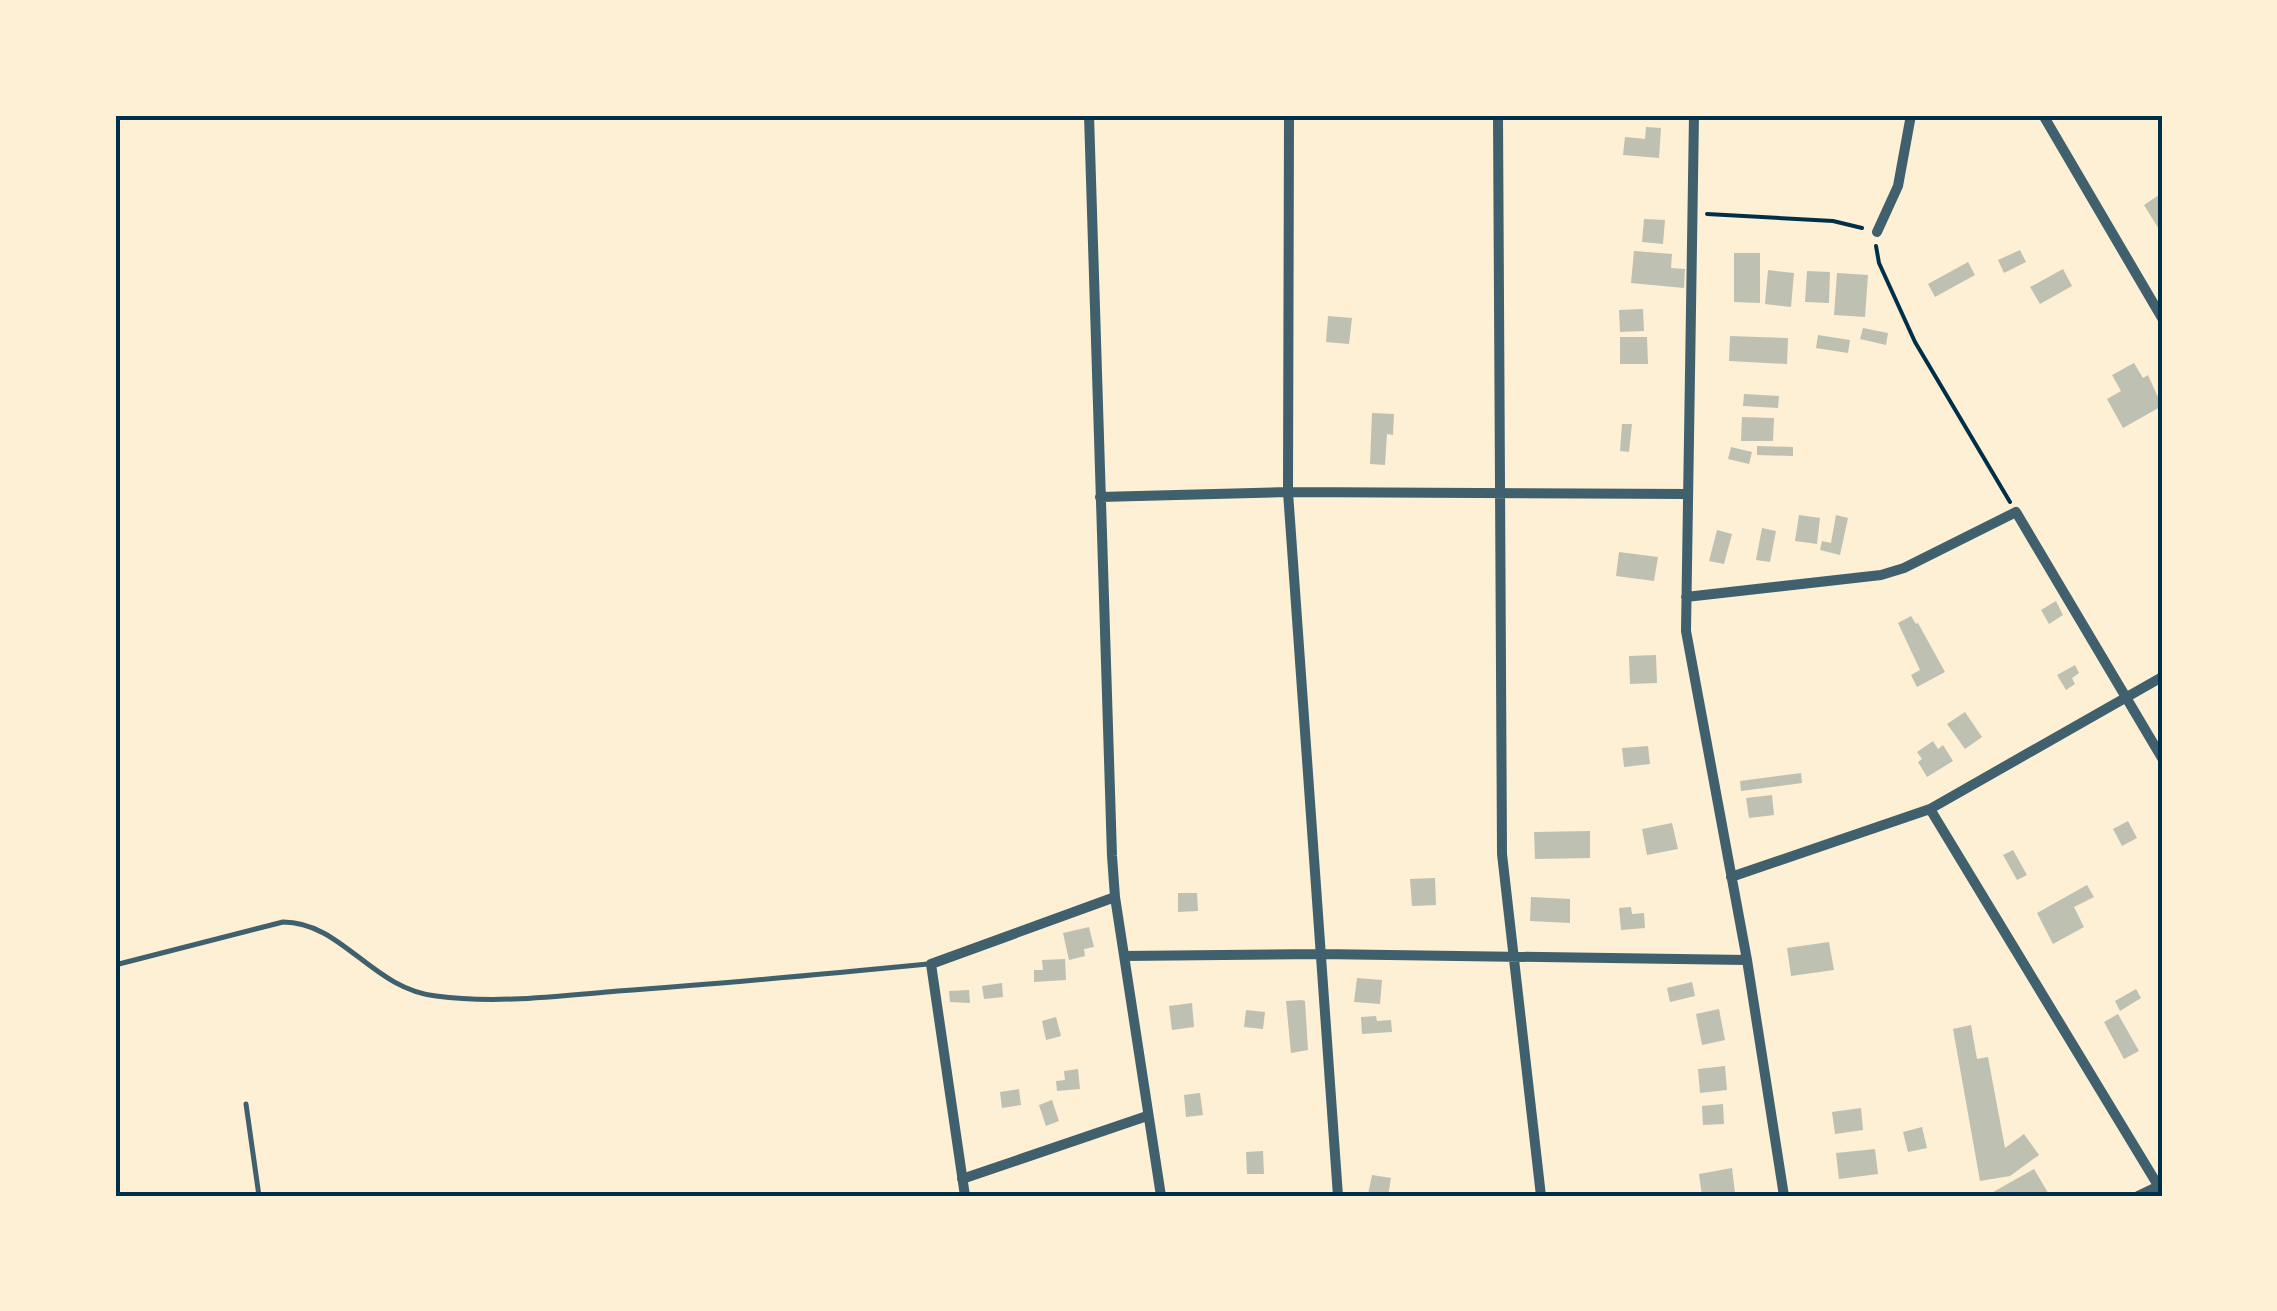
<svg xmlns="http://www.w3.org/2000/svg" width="2277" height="1311" font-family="'Exo 2',sans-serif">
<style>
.building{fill:#bec0b2}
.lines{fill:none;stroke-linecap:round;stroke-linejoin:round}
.path{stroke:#003049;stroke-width:4}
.service{stroke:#3f606c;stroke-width:5}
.minor{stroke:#3f606c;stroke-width:10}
.neatline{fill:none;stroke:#003049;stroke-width:4}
</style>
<rect width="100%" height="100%" fill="#fdf0d5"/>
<path class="building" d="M 1646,127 L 1661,128 L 1659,158 L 1623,155 L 1625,137 L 1645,139 Z
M 2162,193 L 2162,234 L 2144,205 Z
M 1644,219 L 1665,220 L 1663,244 L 1642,242 Z
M 2020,250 L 2026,262 L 2004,273 L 1998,260 Z
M 1634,251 L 1672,254 L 1671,268 L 1685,269 L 1684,288 L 1631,283 Z
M 1734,253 L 1760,253 L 1760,303 L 1734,302 Z
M 1968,262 L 1975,275 L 1935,297 L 1928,284 Z
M 2063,269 L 2072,286 L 2040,304 L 2030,287 Z
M 1768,270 L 1794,273 L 1791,307 L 1765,304 Z
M 1807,271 L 1830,272 L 1829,303 L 1805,302 Z
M 1837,273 L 1868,275 L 1865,317 L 1834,315 Z
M 1643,309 L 1644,331 L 1620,332 L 1619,310 Z
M 1328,316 L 1352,318 L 1349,344 L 1326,342 Z
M 1863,328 L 1888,333 L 1886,345 L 1860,339 Z
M 1818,335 L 1850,340 L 1848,353 L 1816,348 Z
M 1730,336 L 1788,338 L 1787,364 L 1729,361 Z
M 1620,337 L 1647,337 L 1648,364 L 1620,364 Z
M 2134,363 L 2143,378 L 2148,375 L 2162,406 L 2123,428 L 2107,399 L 2121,391 L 2112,375 Z
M 1744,394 L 1779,396 L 1778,408 L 1743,406 Z
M 1372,413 L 1394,414 L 1393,435 L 1387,434 L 1385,465 L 1370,464 Z
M 1742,417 L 1774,418 L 1773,441 L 1741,441 Z
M 1622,424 L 1632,424 L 1629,452 L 1620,451 Z
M 1757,446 L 1793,447 L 1793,456 L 1757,455 Z
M 1731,447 L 1752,452 L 1749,464 L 1728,459 Z
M 1799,515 L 1820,518 L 1817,544 L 1795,541 Z
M 1836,515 L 1848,518 L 1840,555 L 1820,550 L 1822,541 L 1831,543 Z
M 1762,528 L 1776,531 L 1770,562 L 1756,560 Z
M 1717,530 L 1732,534 L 1724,564 L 1709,561 Z
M 1619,552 L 1658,557 L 1654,581 L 1616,576 Z
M 2056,601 L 2063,615 L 2049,624 L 2041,610 Z
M 1911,616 L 1916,624 L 1918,623 L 1945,672 L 1917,687 L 1911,675 L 1920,670 L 1898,623 Z
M 1656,655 L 1657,683 L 1630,684 L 1629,656 Z
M 2075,665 L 2079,673 L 2072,678 L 2075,684 L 2066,690 L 2057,675 Z
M 1965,712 L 1982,737 L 1965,749 L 1947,724 Z
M 1933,741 L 1938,749 L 1943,745 L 1953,761 L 1927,777 L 1918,762 L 1922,759 L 1917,752 Z
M 1648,746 L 1650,764 L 1624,767 L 1622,748 Z
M 1801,773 L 1802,783 L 1741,791 L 1740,781 Z
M 1772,795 L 1774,815 L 1749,818 L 1746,798 Z
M 2128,821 L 2137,838 L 2122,846 L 2113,829 Z
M 1672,823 L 1678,849 L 1647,855 L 1642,829 Z
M 1590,831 L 1590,858 L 1535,859 L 1534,832 Z
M 2013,850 L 2027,875 L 2017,880 L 2003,855 Z
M 1435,878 L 1436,905 L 1412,906 L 1410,879 Z
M 2087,885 L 2094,897 L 2074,907 L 2084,927 L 2053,944 L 2037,913 Z
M 1178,893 L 1197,893 L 1198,911 L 1178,912 Z
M 1531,897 L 1570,899 L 1570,923 L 1530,921 Z
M 1631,907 L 1632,914 L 1644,913 L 1645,928 L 1621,930 L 1619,908 Z
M 1089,927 L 1094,947 L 1084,949 L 1085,956 L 1069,960 L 1063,933 Z
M 1829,942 L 1834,970 L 1791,976 L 1787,948 Z
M 1065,959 L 1066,980 L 1034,982 L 1034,970 L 1043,970 L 1042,960 Z
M 1357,978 L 1382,980 L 1380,1004 L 1354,1002 Z
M 1692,982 L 1695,996 L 1670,1002 L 1667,988 Z
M 1002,983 L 1003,997 L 984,999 L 982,986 Z
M 2136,989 L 2141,998 L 2120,1011 L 2115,1001 Z
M 969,990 L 970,1003 L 950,1002 L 949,991 Z
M 1302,1000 L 1305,1001 L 1308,1050 L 1291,1053 L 1286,1001 Z
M 1192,1003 L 1194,1027 L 1172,1030 L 1169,1006 Z
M 1719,1009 L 1725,1040 L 1702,1045 L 1696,1014 Z
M 1246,1010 L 1265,1012 L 1263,1029 L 1244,1027 Z
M 2118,1014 L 2139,1051 L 2124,1059 L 2104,1022 Z
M 1376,1016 L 1377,1021 L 1391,1020 L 1392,1032 L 1362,1034 L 1361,1017 Z
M 1056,1017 L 1061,1036 L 1046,1040 L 1042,1021 Z
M 1971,1025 L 1977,1059 L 1988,1057 L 2005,1148 L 2024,1134 L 2039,1155 L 2010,1176 L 1980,1181 L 1953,1029 Z
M 1725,1066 L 1727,1090 L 1700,1093 L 1698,1069 Z
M 1078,1069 L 1080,1089 L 1057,1091 L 1056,1081 L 1065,1080 L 1064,1071 Z
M 1019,1089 L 1021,1105 L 1002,1108 L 1000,1092 Z
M 1200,1093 L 1203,1115 L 1186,1117 L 1184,1095 Z
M 1052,1100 L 1059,1121 L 1046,1126 L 1039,1105 Z
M 1723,1104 L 1724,1124 L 1703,1125 L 1702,1106 Z
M 1861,1108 L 1863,1130 L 1835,1134 L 1832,1112 Z
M 1922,1127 L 1927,1148 L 1908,1152 L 1903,1132 Z
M 1875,1149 L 1878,1174 L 1839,1179 L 1836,1153 Z
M 1263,1151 L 1264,1174 L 1247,1174 L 1246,1152 Z
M 1732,1168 L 1735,1193 L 1702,1196 L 1699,1174 Z
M 2034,1169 L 2050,1196 L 1986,1196 Z
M 1372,1175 L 1391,1178 L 1388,1196 L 1368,1194 Z"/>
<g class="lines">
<path class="path" d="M 1707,214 L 1833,221 L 1862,228
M 1876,246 L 1879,263 L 1915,342 L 2010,502"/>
<path class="service" d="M 115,965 L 283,922 C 342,922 372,989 436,996 C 496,1004 558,996 618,991 C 722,984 825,974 928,964
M 246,1104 L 259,1196"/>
<path class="minor" d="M 1089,115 L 1112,856 L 1115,897 L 1161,1196
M 1289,115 L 1288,492 L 1338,1196
M 1498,115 L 1502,854 L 1541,1196
M 1694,115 L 1686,631 L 1747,960 L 1784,1196
M 2043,115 L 2162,318
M 1877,232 L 1898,186 L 1911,115
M 1100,497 L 1288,492 L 1688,494
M 1686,597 L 1881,575 L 1904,568 L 2016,512 L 2162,758
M 1930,809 L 2162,1192
M 1731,877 L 1930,809 L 2162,677
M 1124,956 L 1320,954 L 1747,960
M 962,1179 L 1147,1116
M 965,1196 L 931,964 L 1115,897
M 2138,1196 L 2161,1185"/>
</g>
<rect width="2277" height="1311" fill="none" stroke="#fdf0d5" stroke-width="235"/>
<rect x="118" y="118" width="2042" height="1076" class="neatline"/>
</svg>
